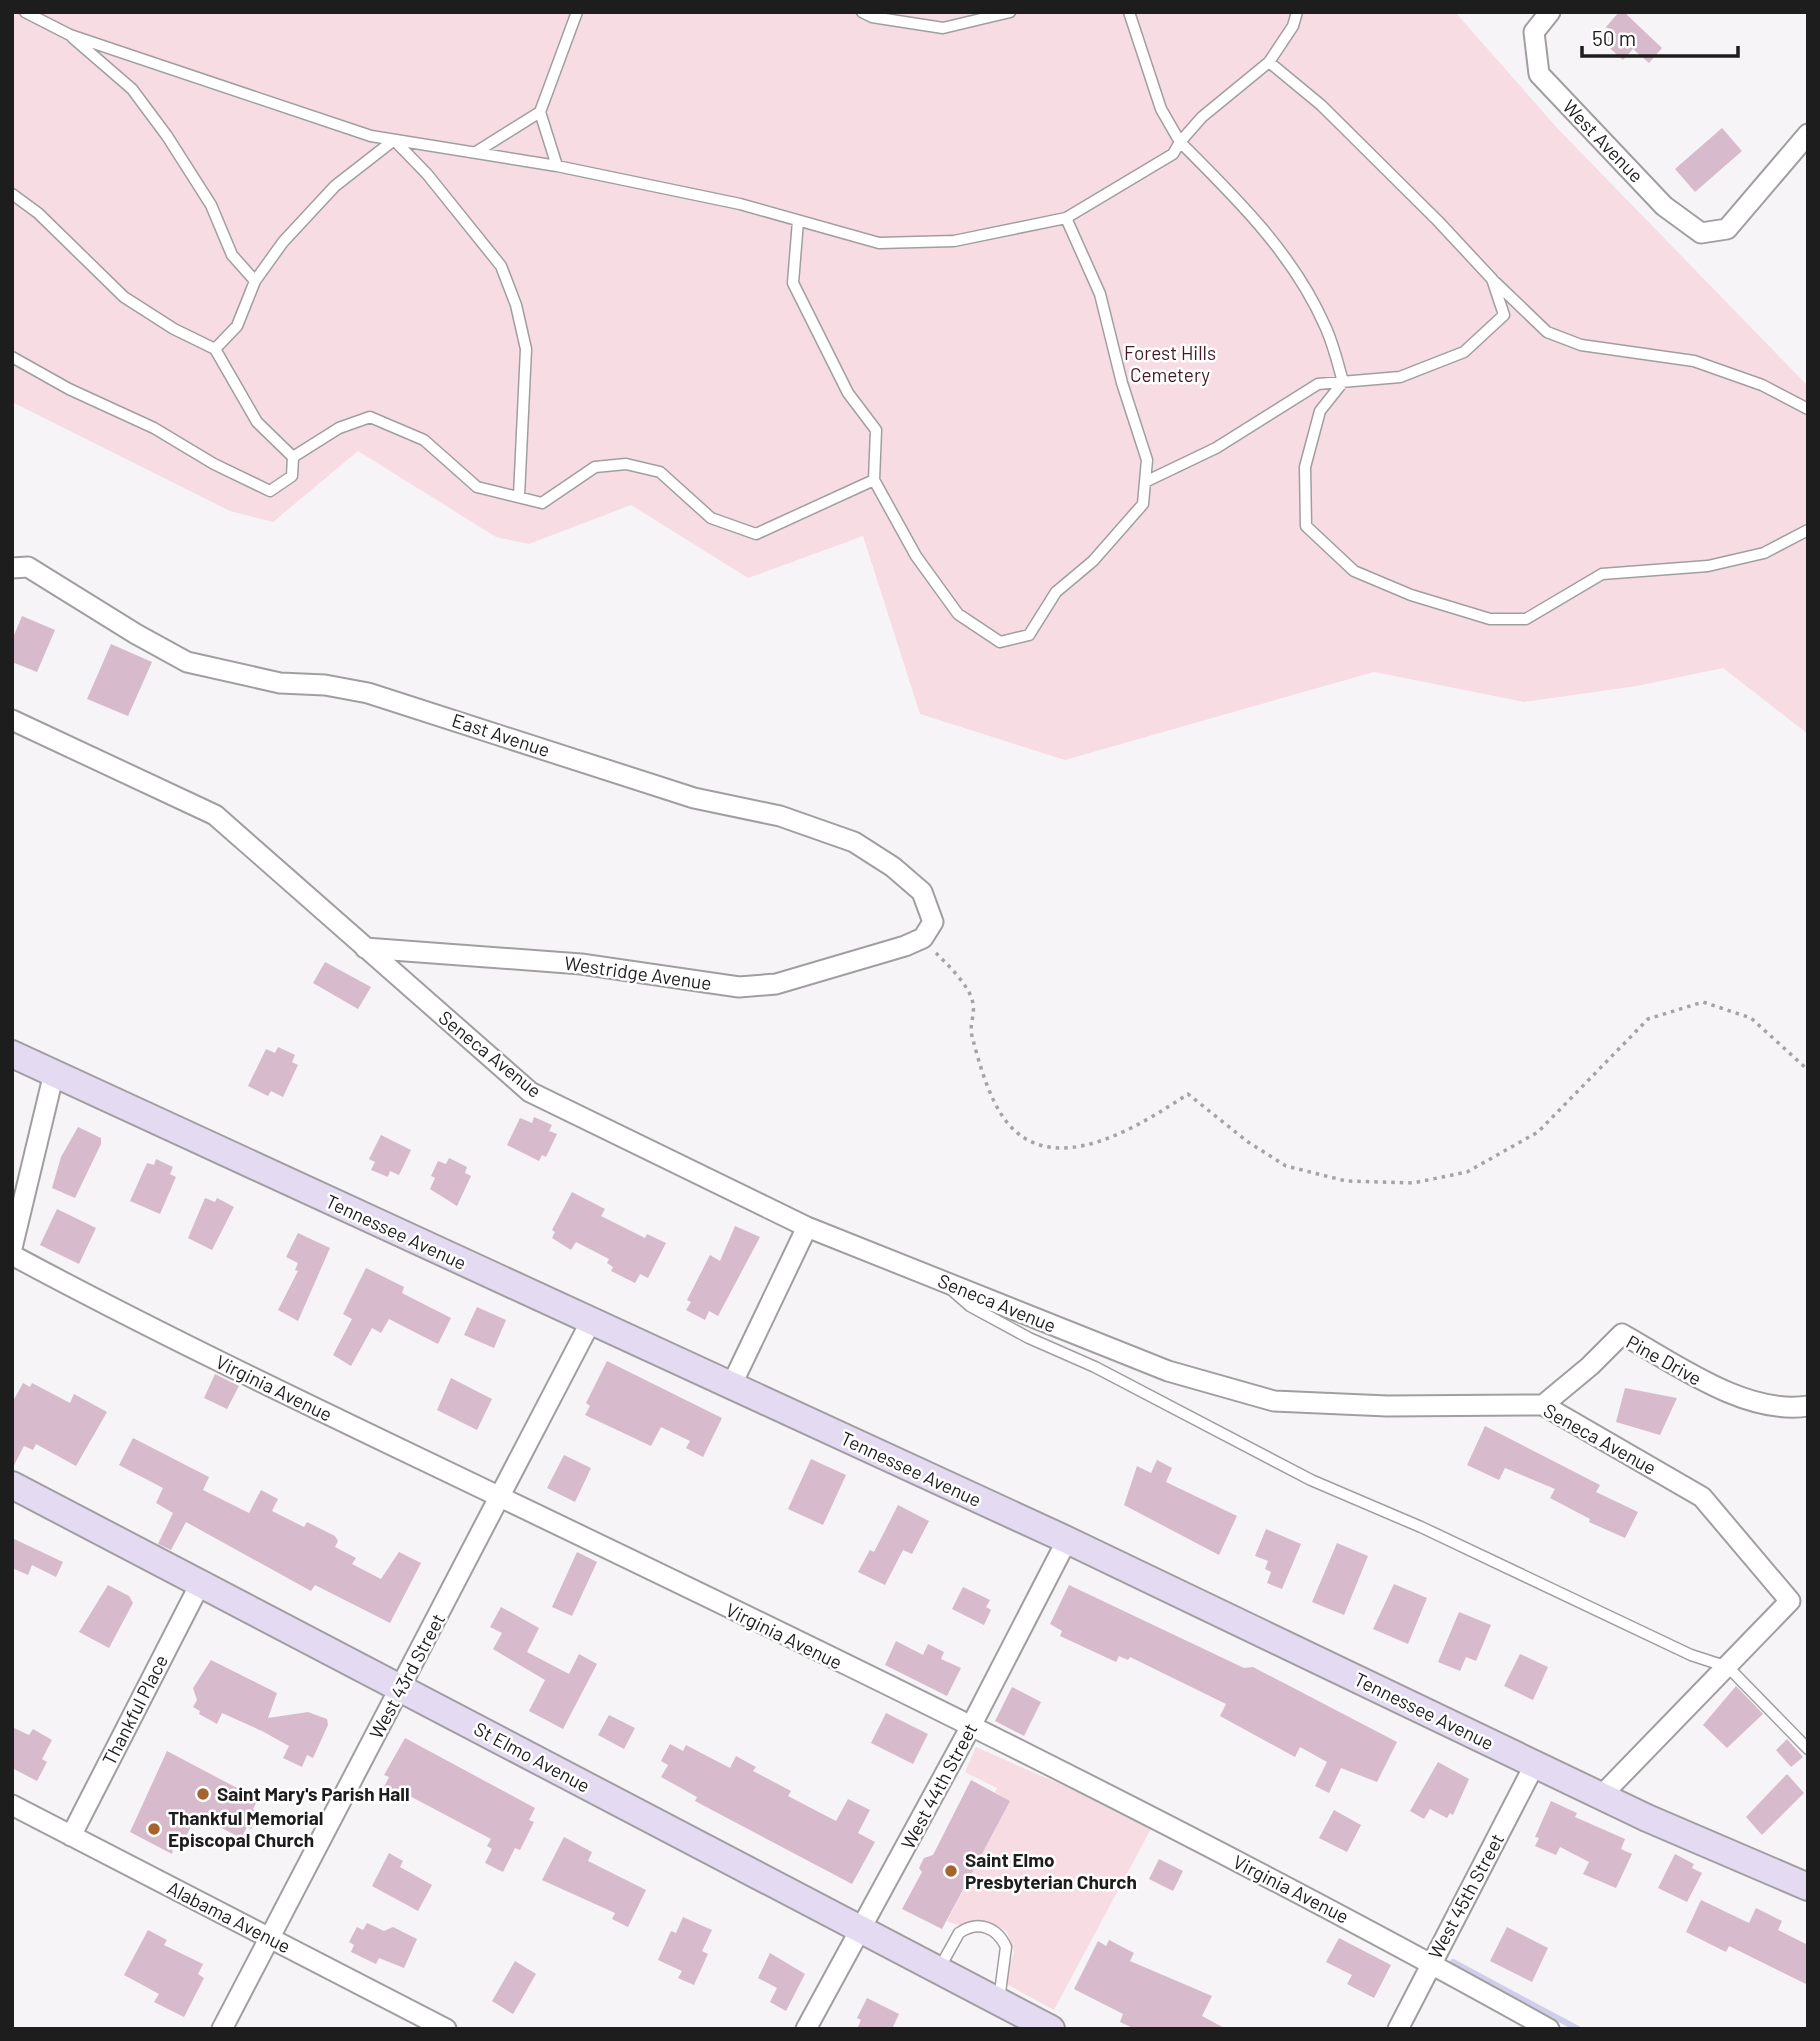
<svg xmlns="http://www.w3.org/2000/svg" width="1820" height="2041" font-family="Barlow,sans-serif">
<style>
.green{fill:#f7dce3}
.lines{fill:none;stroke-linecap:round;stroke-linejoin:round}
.stream{stroke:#cfcfec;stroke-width:6}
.building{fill:#d7bacb}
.lane-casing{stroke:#a19ea1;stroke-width:13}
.street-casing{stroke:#a19ea1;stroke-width:23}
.secondary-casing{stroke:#a19ea1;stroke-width:30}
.path{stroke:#a5a3a5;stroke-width:3.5;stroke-dasharray:3.5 5;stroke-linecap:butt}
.lane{stroke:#fff;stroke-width:10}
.street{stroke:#fff;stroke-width:19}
.secondary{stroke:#e4daf1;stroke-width:26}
.poi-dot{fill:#a5642f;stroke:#fff;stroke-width:2.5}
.labels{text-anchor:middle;stroke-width:5;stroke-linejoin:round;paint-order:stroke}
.street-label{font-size:19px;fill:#1e1d1e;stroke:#fff}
.park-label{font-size:19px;fill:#451928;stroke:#fff}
.poi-label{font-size:19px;font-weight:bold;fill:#1e1d1e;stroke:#fff;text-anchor:start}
</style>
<rect width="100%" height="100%" fill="#f7f4f7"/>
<path class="green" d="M 12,12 L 1455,12 L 1559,130 L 1808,386 L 1808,734 L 1723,668 L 1637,686 L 1524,702 L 1374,672 L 1065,760 L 920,714 L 863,536 L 748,578 L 631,505 L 529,544 L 496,537 L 358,451 L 273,522 L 230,511 L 12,402 Z
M 976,1747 L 1153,1825 L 1054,2010 L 1003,1982 L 1014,1953 L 1007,1932 C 980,1911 968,1933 947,1921 L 1009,1801 L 995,1792 L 997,1788 L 965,1772 Z"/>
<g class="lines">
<path class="stream" d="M 1453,1962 L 1578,2029"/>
</g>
<path class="building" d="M 1619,12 L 1624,12 L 1662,48 L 1649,63 L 1633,49 L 1623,60 L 1603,42 L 1613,33 L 1606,27 Z
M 1722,128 L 1742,151 L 1695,192 L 1675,169 Z
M 22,616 L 55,630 L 37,672 L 12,662 L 12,640 Z
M 111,644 L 152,662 L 128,716 L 87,699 Z
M 325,962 L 371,987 L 358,1009 L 313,983 Z
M 278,1047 L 295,1055 L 292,1062 L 298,1065 L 283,1097 L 271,1091 L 268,1096 L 248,1086 L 266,1049 L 275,1053 Z
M 534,1117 L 552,1125 L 549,1131 L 557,1134 L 546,1157 L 542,1155 L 539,1161 L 507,1145 L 520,1118 L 532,1123 Z
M 78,1127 L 101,1138 L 101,1144 L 75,1198 L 52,1188 L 61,1157 Z
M 381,1135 L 411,1150 L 399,1175 L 390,1171 L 388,1177 L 371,1170 L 375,1162 L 369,1159 Z
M 449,1158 L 467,1167 L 465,1173 L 471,1176 L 457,1206 L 430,1189 L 435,1178 L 431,1176 L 438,1161 L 446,1164 Z
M 156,1159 L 173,1167 L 170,1174 L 176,1177 L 160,1214 L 130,1201 L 147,1163 L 154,1165 Z
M 572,1192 L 605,1209 L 601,1216 L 645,1238 L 647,1234 L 666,1243 L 648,1278 L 640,1274 L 635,1283 L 611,1271 L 613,1267 L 607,1263 L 609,1259 L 576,1242 L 571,1250 L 552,1238 L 555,1232 L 552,1230 Z
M 205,1198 L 215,1202 L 217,1198 L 234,1207 L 212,1250 L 188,1238 Z
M 57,1209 L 96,1228 L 79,1264 L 40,1245 Z
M 735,1226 L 760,1237 L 718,1316 L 709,1311 L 705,1320 L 686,1310 L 691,1302 L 687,1300 L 710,1255 L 720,1261 Z
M 298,1233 L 330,1248 L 298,1321 L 278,1310 L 298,1271 L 295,1270 L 298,1263 L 286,1257 Z
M 366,1268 L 404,1287 L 402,1293 L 451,1318 L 438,1344 L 389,1319 L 381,1333 L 372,1328 L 351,1366 L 333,1355 L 352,1319 L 343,1314 Z
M 477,1307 L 506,1320 L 494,1348 L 464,1335 Z
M 607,1361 L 722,1418 L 703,1457 L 686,1448 L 690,1441 L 661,1427 L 651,1446 L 585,1415 L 590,1406 L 586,1403 Z
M 215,1374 L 239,1386 L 227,1409 L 204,1398 Z
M 451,1378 L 492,1399 L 477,1430 L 437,1410 Z
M 23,1383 L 30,1387 L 32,1383 L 70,1403 L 74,1394 L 107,1412 L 76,1466 L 36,1444 L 33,1450 L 24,1446 L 12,1469 L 12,1403 Z
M 1625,1388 L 1677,1398 L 1660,1435 L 1616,1422 Z
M 1485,1426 L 1600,1485 L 1596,1492 L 1638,1512 L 1625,1538 L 1589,1522 L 1590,1519 L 1550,1498 L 1555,1489 L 1505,1468 L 1499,1480 L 1467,1465 Z
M 133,1438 L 209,1477 L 203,1490 L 249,1513 L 261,1490 L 278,1499 L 272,1511 L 304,1527 L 307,1522 L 335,1536 L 338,1541 L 335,1547 L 356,1558 L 352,1564 L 381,1579 L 399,1552 L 421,1563 L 390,1623 L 315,1585 L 311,1591 L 186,1522 L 171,1550 L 158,1544 L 173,1513 L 156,1503 L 163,1488 L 119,1465 Z
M 564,1455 L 591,1468 L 575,1502 L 547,1488 Z
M 811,1459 L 846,1475 L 823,1525 L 788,1509 Z
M 1157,1460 L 1172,1468 L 1166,1482 L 1237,1516 L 1219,1555 L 1124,1505 L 1137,1466 L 1151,1473 Z
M 898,1505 L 929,1521 L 912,1554 L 903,1550 L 885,1585 L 858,1572 L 870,1550 L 874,1552 Z
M 1266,1529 L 1301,1544 L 1282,1589 L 1267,1583 L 1271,1572 L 1265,1569 L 1268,1561 L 1255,1556 Z
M 12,1538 L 63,1562 L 56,1577 L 32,1565 L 28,1575 L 12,1568 Z
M 1337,1543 L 1368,1556 L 1344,1615 L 1312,1602 Z
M 577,1552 L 597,1562 L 572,1616 L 552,1607 Z
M 1394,1584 L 1427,1598 L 1408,1644 L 1373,1629 Z
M 108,1585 L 129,1596 L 133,1603 L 109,1648 L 79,1632 Z
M 1069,1585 L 1244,1668 L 1253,1667 L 1397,1742 L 1377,1782 L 1341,1768 L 1329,1793 L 1315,1786 L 1327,1762 L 1300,1747 L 1295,1757 L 1220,1716 L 1226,1704 L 1130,1657 L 1128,1660 L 1119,1656 L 1116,1662 L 1060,1636 L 1062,1631 L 1050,1624 Z
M 963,1587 L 990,1600 L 986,1607 L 991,1610 L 984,1625 L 952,1609 Z
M 501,1607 L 539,1628 L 527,1652 L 569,1674 L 579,1654 L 597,1664 L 563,1729 L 529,1711 L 545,1680 L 493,1649 L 502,1633 L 490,1627 Z
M 1459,1612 L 1491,1625 L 1476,1661 L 1466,1657 L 1460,1671 L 1438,1662 Z
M 896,1641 L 923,1655 L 928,1644 L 944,1652 L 941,1659 L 961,1668 L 947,1696 L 885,1665 Z
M 1520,1654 L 1548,1667 L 1533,1700 L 1504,1686 Z
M 211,1660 L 277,1693 L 268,1718 L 308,1712 L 327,1719 L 328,1725 L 313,1758 L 307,1755 L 302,1767 L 283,1758 L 289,1746 L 262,1731 L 222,1713 L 217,1724 L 199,1714 L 200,1711 L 193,1707 L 197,1700 L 193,1688 Z
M 1736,1686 L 1763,1714 L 1727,1748 L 1703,1725 Z
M 1012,1687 L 1041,1702 L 1024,1736 L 995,1721 Z
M 886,1713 L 928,1734 L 913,1764 L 871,1743 Z
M 609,1715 L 635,1728 L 624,1749 L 598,1735 Z
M 12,1727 L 29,1735 L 33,1729 L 52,1740 L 42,1759 L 47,1762 L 37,1781 L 12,1768 Z
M 405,1738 L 535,1808 L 529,1820 L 534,1822 L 520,1850 L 515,1848 L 503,1872 L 485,1863 L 492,1849 L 487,1846 L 491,1839 L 404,1793 L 399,1804 L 380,1795 L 389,1777 L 384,1775 Z
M 1787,1739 L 1803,1757 L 1791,1767 L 1776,1750 Z
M 670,1744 L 683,1751 L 686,1745 L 730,1768 L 736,1756 L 756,1767 L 753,1771 L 791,1791 L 788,1796 L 836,1821 L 848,1799 L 870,1810 L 858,1833 L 875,1842 L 852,1884 L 695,1801 L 697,1797 L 661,1777 L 668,1765 L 661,1761 Z
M 167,1751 L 258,1799 L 253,1809 L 260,1813 L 251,1829 L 247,1827 L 241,1838 L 196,1815 L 181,1848 L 173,1849 L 172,1854 L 130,1832 Z
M 1438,1762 L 1469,1779 L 1453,1815 L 1450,1813 L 1447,1818 L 1430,1809 L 1424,1819 L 1410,1811 Z
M 1787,1774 L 1804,1793 L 1762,1835 L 1746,1817 Z
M 971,1780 L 1010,1801 L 942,1929 L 902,1909 L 922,1872 L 919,1868 L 924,1858 L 933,1855 Z
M 1551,1801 L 1577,1813 L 1575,1817 L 1625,1839 L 1621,1849 L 1632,1854 L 1616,1888 L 1583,1874 L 1589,1862 L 1560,1847 L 1556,1855 L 1535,1846 L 1539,1838 L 1535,1837 Z
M 1334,1810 L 1361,1825 L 1347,1852 L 1319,1838 Z
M 564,1837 L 592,1852 L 588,1861 L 646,1890 L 628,1927 L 612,1919 L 615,1913 L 542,1880 Z
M 389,1853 L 403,1861 L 400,1867 L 432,1885 L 418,1911 L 372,1886 Z
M 1675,1854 L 1694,1864 L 1692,1868 L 1702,1873 L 1687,1902 L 1658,1888 Z
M 1159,1859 L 1183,1871 L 1173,1891 L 1149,1879 Z
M 1701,1900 L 1749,1923 L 1756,1908 L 1782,1921 L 1778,1930 L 1808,1945 L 1808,1985 L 1729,1946 L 1726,1952 L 1686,1932 Z
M 683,1917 L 712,1930 L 702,1951 L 708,1954 L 694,1985 L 678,1978 L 682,1971 L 658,1960 L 671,1931 L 676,1933 Z
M 367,1923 L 384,1931 L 393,1927 L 417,1939 L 404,1968 L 379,1958 L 376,1964 L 351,1952 L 354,1945 L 349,1942 L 357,1927 L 363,1930 Z
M 1507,1927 L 1548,1948 L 1532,1982 L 1490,1961 Z
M 148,1930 L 167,1940 L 164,1945 L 203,1964 L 198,1974 L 204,1978 L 184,2017 L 154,2002 L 159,1994 L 124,1975 Z
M 1339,1938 L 1391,1965 L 1374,1998 L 1347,1984 L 1352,1975 L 1326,1962 Z
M 1109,1940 L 1134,1953 L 1130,1961 L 1212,1996 L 1202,2016 L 1226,2029 L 1135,2029 L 1120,2022 L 1123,2014 L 1074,1989 L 1098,1941 L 1106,1946 Z
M 770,1953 L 805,1974 L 786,2011 L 770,2002 L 777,1988 L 758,1978 Z
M 515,1961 L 536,1974 L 513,2014 L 492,2001 Z
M 867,1998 L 899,2014 L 892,2029 L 857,2029 L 861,2020 L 857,2018 Z"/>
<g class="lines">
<g class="lane-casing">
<path id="lane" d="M 25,12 L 70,35 L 371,136 L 557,166 L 740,204 L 879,243 L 954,241 L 1066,218 L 1173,154 L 1180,142 L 1161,109 L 1129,12
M 862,12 L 872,17 L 943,28 L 1010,12
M 73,38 L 132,89 L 167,136 L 211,205 L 232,255 L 255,281
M 1269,62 L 1293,26 L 1297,12
M 540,112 L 557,166
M 476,152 L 540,112 L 577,12
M 12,194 L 38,213 L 124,297 L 174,329 L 215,349 L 257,422 L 293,457 L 292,476 L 270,491 L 214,464 L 154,428 L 69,389 L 12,357
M 798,221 L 793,283 L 848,393 L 876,430 L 874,480
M 1495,282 L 1547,332 L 1581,345 L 1694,361 L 1762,385 L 1808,409
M 215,349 L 237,326 L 255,281 L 283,242 L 335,186 L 394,140 L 427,174 L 501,266 L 516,305 L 526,349 L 519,496
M 293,457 L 339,428 L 370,417 L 424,440 L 477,487 L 542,503 L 595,467 L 626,464 L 660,472 L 711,518 L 756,534 L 874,480 L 916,556 L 958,614 L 1000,642 L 1029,635 L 1056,592 L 1093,561 L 1143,504 L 1147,460 L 1122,383 L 1100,294 L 1066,218
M 1145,482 L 1216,448 L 1318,384 L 1400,377 L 1464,352 L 1504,315 L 1492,279 L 1438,221 L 1321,105 L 1269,62 L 1202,117 L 1180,142 C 1235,197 1293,253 1325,326 C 1333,343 1338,364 1343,382 L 1320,411 L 1305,467 L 1306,526 L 1354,571 L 1411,595 L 1490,619 L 1526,619 L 1602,574 L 1708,566 L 1764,553 L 1808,530
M 954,1292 L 970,1306 L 1029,1338 L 1095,1367 L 1311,1480 L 1421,1527 L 1691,1655 L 1728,1667 L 1808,1749
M 939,1969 L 959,1933 C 978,1920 997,1927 1006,1947 L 999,2000"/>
</g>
<g class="street-casing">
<path id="street" d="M 1550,12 L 1534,32 L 1539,74 L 1664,206 L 1701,233 L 1727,229 L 1808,134
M 12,568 L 28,567 L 136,634 L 187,662 L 280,683 L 325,685 L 368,693 L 694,798 L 780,816 L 854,842 L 893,867 L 922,892 L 933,922 L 923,938 L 905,946 L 776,984 L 739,987 L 581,964 L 365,948
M 12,720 L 215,815 L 530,1092 L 807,1227 L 1168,1371 L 1274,1401 L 1387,1406 L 1543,1405 L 1702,1497 L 1790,1601 L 1601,1796
M 12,1248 L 54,1073
M 12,1255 C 172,1341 336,1418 500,1497 C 853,1666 1207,1838 1549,2029
M 731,1386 L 807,1227
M 1543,1405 L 1590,1366 L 1622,1334 C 1674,1363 1746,1416 1808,1406
M 12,1805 L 446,2029
M 71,1836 L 200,1584
M 222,2029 L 590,1323
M 806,2029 L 970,1728 L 1067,1540
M 1398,2029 L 1535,1764"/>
</g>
<g class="secondary-casing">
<path id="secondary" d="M 12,1054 L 1067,1540 L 1647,1818 L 1808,1887
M 12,1485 L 1051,2029"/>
</g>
<path class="path" d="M 936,953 C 948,965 971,987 973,1004 C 975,1015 969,1026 972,1036 C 979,1063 989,1099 1006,1121 C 1053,1182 1141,1125 1188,1094 L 1248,1142 L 1286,1166 L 1346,1181 L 1413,1183 L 1467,1172 L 1538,1132 L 1648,1019 L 1703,1002 L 1751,1018 L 1808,1070"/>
<use href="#lane" class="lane"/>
<use href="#street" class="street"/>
<use href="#secondary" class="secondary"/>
</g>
<g class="poi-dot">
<circle cx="203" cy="1794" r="7"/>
<circle cx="154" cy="1829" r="7"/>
<circle cx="951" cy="1871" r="7"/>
</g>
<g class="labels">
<g class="street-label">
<text transform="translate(1603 141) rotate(46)" y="7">West Avenue</text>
<text transform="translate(501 735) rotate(18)" y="7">East Avenue</text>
<text transform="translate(638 973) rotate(8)" y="7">Westridge Avenue</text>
<text transform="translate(490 1054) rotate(39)" y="7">Seneca Avenue</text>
<text transform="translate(396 1232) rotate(25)" y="7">Tennessee Avenue</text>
<text transform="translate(997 1303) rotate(22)" y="7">Seneca Avenue</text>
<text transform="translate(1664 1360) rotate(29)" y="7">Pine Drive</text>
<text transform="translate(274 1388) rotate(26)" y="7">Virginia Avenue</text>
<text transform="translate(1600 1439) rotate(29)" y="7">Seneca Avenue</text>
<text transform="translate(911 1469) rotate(25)" y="7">Tennessee Avenue</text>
<text transform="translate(784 1636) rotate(26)" y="7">Virginia Avenue</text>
<text transform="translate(407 1676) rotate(-62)" y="7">West 43rd Street</text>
<text transform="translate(135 1710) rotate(-63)" y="7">Thankful Place</text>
<text transform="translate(1424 1711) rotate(26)" y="7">Tennessee Avenue</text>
<text transform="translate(532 1757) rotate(28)" y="7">St Elmo Avenue</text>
<text transform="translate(939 1786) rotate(-62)" y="7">West 44th Street</text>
<text transform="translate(1291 1889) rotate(27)" y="7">Virginia Avenue</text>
<text transform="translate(1466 1896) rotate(-62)" y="7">West 45th Street</text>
<text transform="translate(229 1917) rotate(27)" y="7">Alabama Avenue</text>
</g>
<g class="park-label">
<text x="1170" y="360">Forest Hills<tspan x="1170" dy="22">Cemetery</tspan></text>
</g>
<g class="poi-label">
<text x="217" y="1801">Saint Mary's Parish Hall</text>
<text x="168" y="1825">Thankful Memorial<tspan x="168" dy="22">Episcopal Church</tspan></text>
<text x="965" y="1867">Saint Elmo<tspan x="965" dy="22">Presbyterian Church</tspan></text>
</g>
</g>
<rect width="1820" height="2041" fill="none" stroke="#1e1d1e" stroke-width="28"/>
<path d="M1582 46v10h156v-10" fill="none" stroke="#1e1d1e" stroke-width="3.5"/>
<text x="1592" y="46" font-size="21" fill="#1e1d1e" stroke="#ffffff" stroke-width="5" paint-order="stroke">50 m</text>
</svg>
